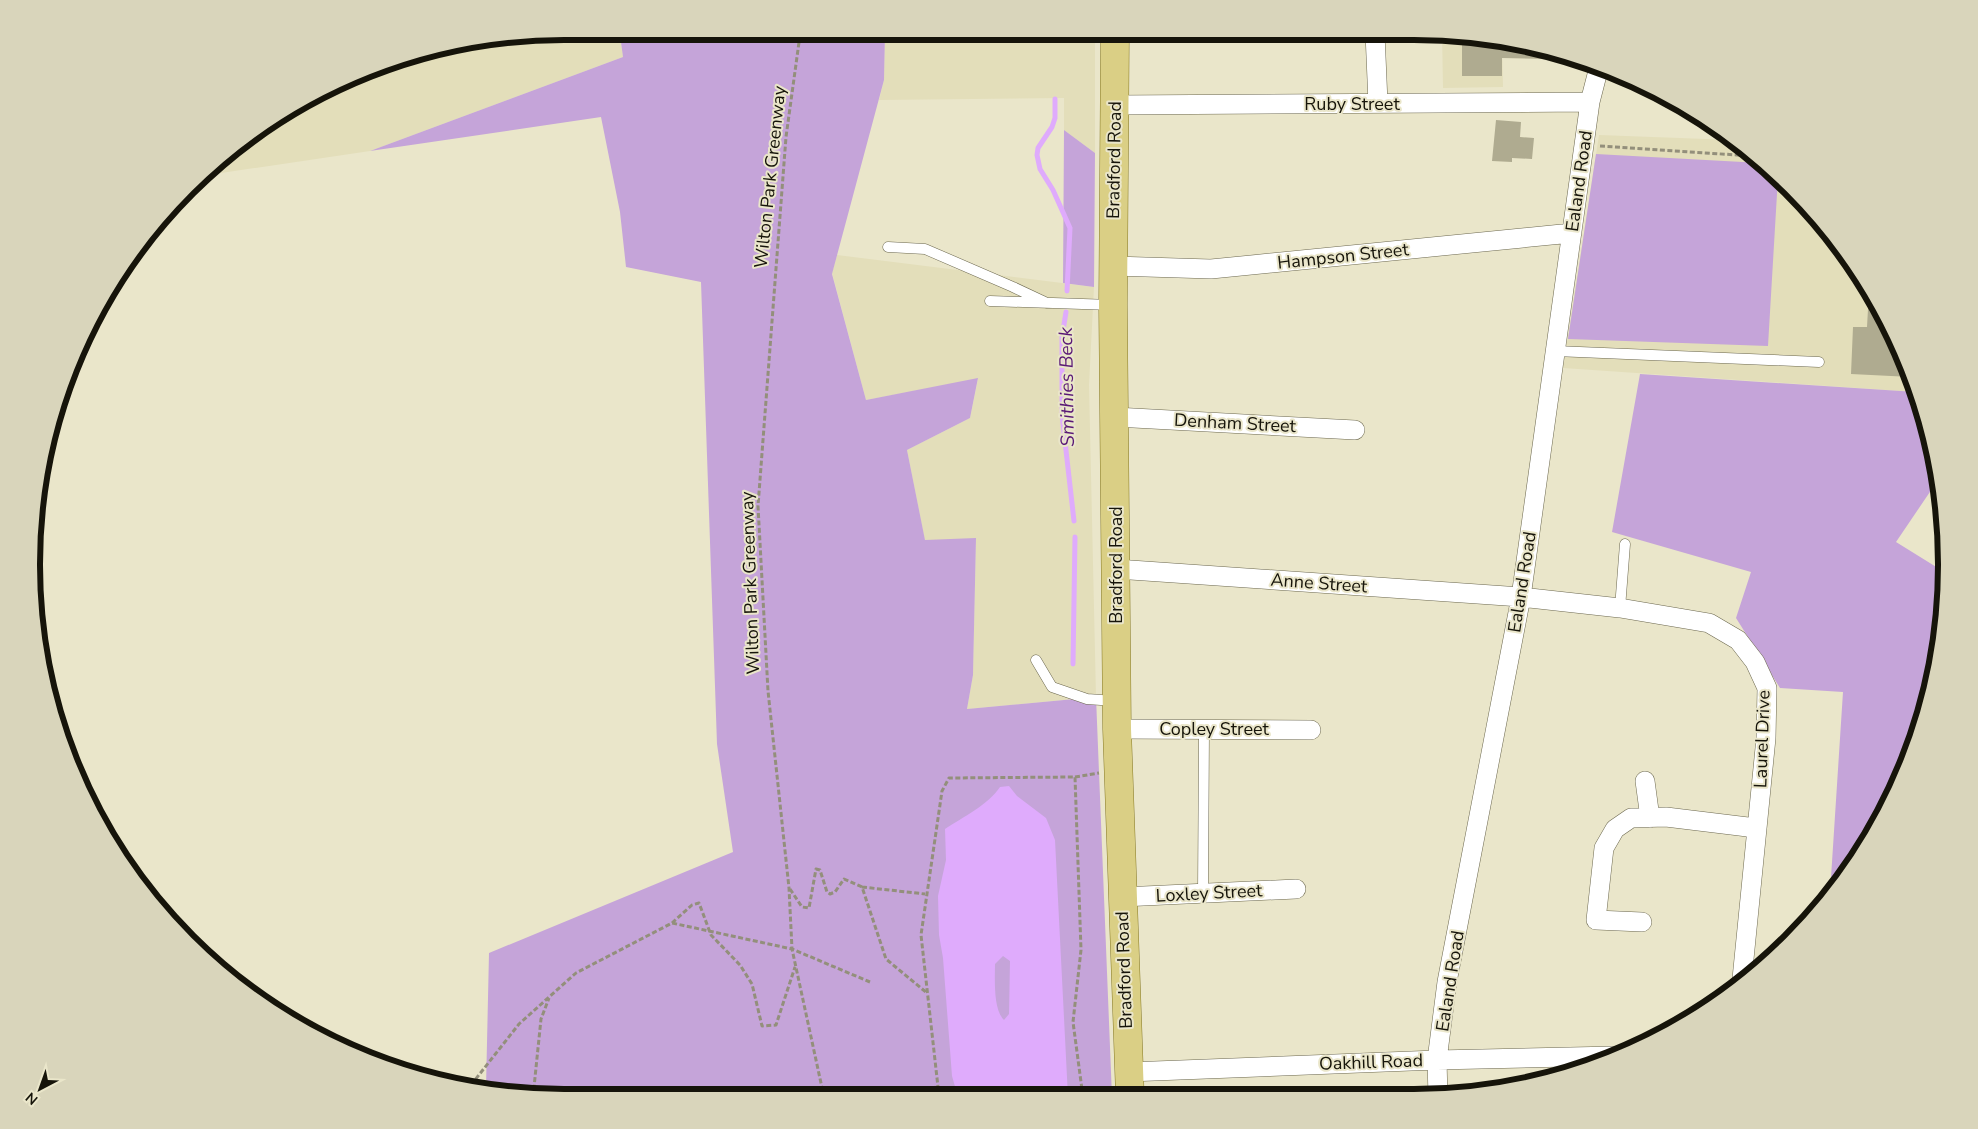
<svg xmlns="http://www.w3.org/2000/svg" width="1978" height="1129" font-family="'Nunito Sans',sans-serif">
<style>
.built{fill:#e3deba}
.green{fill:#c5a4d9}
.water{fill:#dfabfc;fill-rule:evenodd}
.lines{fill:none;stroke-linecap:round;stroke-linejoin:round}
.stream{stroke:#dfabfc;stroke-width:5}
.building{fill:#afab90}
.lane-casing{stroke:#6c684f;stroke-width:11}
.street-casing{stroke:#6c684f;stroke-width:20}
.primary-casing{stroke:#867925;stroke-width:29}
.path{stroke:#938f7b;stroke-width:3;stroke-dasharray:5 2.5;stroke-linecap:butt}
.lane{stroke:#fff;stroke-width:10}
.street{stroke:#fff;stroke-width:19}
.primary{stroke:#dacf85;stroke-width:28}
.labels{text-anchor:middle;stroke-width:4;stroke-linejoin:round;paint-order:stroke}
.street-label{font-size:18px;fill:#16140a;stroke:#eae6ca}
.water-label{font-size:19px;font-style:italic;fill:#591876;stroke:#eae6ca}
.rim{fill:none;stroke:#16140a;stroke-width:6}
</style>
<rect width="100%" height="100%" fill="#eae6ca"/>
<path class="built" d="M 1442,32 L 1502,43 L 1503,87 L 1443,88 Z
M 885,34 L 1095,34 L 1095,153 L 1064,130 L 1064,98 L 879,100 L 884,80 Z
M 620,35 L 623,57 L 370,151 L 201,176 L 240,141 L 328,86 L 393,59 L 495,36 Z
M 1599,135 L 1733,140 L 1790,187 L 1857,268 L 1906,360 L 1916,392 L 1563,368 Z
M 837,255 L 1094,287 L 1089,385 L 1096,697 L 967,709 L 973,675 L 976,539 L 925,541 L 907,450 L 970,418 L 978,379 L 866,400 L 832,273 Z"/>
<path class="green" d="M 885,34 L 884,80 L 832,274 L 866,400 L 978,378 L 970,418 L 907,450 L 925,540 L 976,538 L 973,675 L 967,709 L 1096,697 L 1112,1097 L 529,1097 L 486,1088 L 489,953 L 733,852 L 717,744 L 701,282 L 626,267 L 620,212 L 601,117 L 370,151 L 623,57 L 620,35 Z
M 1064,130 L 1095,153 L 1094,287 L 1063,283 Z
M 1596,154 L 1761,163 L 1778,177 L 1768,346 L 1568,339 Z
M 1640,374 L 1916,392 L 1936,460 L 1938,480 L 1896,542 L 1946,573 L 1937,668 L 1906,768 L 1857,861 L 1830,893 L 1843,692 L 1780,688 L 1736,618 L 1751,572 L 1612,532 Z"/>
<path class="water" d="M 1009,786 L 1017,796 L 1046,818 L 1055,840 L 1068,1097 L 958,1097 L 952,1076 L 943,958 L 939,935 L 938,896 L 946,860 L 945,829 C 963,817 988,805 1000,787 ZM 1003,956 L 1010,961 L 1009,1014 L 1004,1020 C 993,1009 995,980 995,964 Z"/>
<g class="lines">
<path class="stream" d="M 1055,99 L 1055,118 L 1052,127 L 1038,148 L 1037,155 L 1040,169 L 1053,190 L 1070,228 L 1067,291
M 1066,312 L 1062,337 L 1062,415 L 1074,521
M 1073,664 L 1075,537"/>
</g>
<path class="building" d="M 1462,35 L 1548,52 L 1548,59 L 1502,58 L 1502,76 L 1462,76 Z
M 1496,120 L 1521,122 L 1520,137 L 1534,138 L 1532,159 L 1512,158 L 1512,162 L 1492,161 Z
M 1869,291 L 1906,360 L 1911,377 L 1851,374 L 1853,327 L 1867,327 Z"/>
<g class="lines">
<g class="lane-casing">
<path id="lane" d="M 888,247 L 925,249 L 1013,287 L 1047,303
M 990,301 L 1112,305
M 1555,351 L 1819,362
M 1620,608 L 1625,544
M 1036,660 L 1052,687 L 1087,699 L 1115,701
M 1203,894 L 1204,729"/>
</g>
<g class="street-casing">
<path id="street" d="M 1375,33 L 1378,103
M 1115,105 L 1590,102
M 1113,266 L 1211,269 L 1572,233
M 1115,417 L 1355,430
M 1116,569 L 1521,597 L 1620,608 L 1709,623 L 1738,640 L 1755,662 L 1767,688 L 1766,738 L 1742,979
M 1117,729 L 1311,730
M 1645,781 L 1650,818
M 1122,897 L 1296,889
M 1642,922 L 1596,920 L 1604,848 L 1615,829 L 1631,818 L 1666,817 L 1756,828
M 1128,1072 L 1437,1060 L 1615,1056
M 1438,1097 L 1437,1060 L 1447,982 L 1521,597 L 1590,102 L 1599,67"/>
</g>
<g class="primary-casing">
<path id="primary" d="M 1115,34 L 1113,305 L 1117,729 L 1130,1097"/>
</g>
<path class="path" d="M 800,35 L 786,137 L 758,506 L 768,691 L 789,888 L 792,949 L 824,1097
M 1600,146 L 1752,156
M 1075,777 L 1099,773
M 862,887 L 925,894
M 790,889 L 802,907 L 809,908 L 816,869 L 820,870 L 827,892 L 830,894 L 835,892 L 844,879 L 862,887 L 886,959 L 927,993
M 672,923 L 692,905 L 699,903 L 711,935 L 740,965 L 752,984 L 762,1026 L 776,1025 L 795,967
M 471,1085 L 519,1024 L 576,973 L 672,923 L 792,949 L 870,982
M 916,1090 L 938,1087
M 533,1097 L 541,1019 L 549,998
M 941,1097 L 938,1087 L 921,935 L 942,791 L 949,778 L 1075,777 L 1081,950 L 1073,1022 L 1083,1097"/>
<use href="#lane" class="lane"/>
<use href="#street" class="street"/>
<use href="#primary" class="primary"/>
</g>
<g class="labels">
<g class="street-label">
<text x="1352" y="110">Ruby Street</text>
<text transform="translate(1114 160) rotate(-89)" y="6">Bradford Road</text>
<text transform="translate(770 177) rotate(-84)" y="6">Wilton Park Greenway</text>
<text transform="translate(1579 181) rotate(-82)" y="6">Ealand Road</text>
<text transform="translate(1343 256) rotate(-6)" y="6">Hampson Street</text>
<text transform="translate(1235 423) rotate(3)" y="6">Denham Street</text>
<text transform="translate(1116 565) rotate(-90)" y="6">Bradford Road</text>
<text transform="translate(1522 582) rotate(-81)" y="6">Ealand Road</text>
<text transform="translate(750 583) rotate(-92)" y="6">Wilton Park Greenway</text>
<text transform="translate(1319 583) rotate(4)" y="6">Anne Street</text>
<text x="1214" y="735">Copley Street</text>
<text transform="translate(1762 739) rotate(-88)" y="6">Laurel Drive</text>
<text transform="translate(1209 893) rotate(-3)" y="6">Loxley Street</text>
<text transform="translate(1124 970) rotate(-92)" y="6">Bradford Road</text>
<text transform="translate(1450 981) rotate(-81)" y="6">Ealand Road</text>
<text transform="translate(1371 1062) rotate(-2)" y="6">Oakhill Road</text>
</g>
<g class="water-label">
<text transform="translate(1066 387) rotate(-91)" y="7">Smithies Beck</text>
</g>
</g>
<path d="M0 0H1978V1129H0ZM564 40H1414A524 524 0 0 1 1938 564V565A524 524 0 0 1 1414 1089H564A524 524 0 0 1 40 565V564A524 524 0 0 1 564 40Z" fill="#d9d5bb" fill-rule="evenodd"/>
<path class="rim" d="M564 40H1414A524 524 0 0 1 1938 564V565A524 524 0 0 1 1414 1089H564A524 524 0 0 1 40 565V564A524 524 0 0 1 564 40Z"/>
<g transform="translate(40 1089) rotate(221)" stroke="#eae6ca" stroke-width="4" paint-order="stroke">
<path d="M0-4L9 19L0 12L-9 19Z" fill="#16140a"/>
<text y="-8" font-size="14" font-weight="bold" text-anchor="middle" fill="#16140a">N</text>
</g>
</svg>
